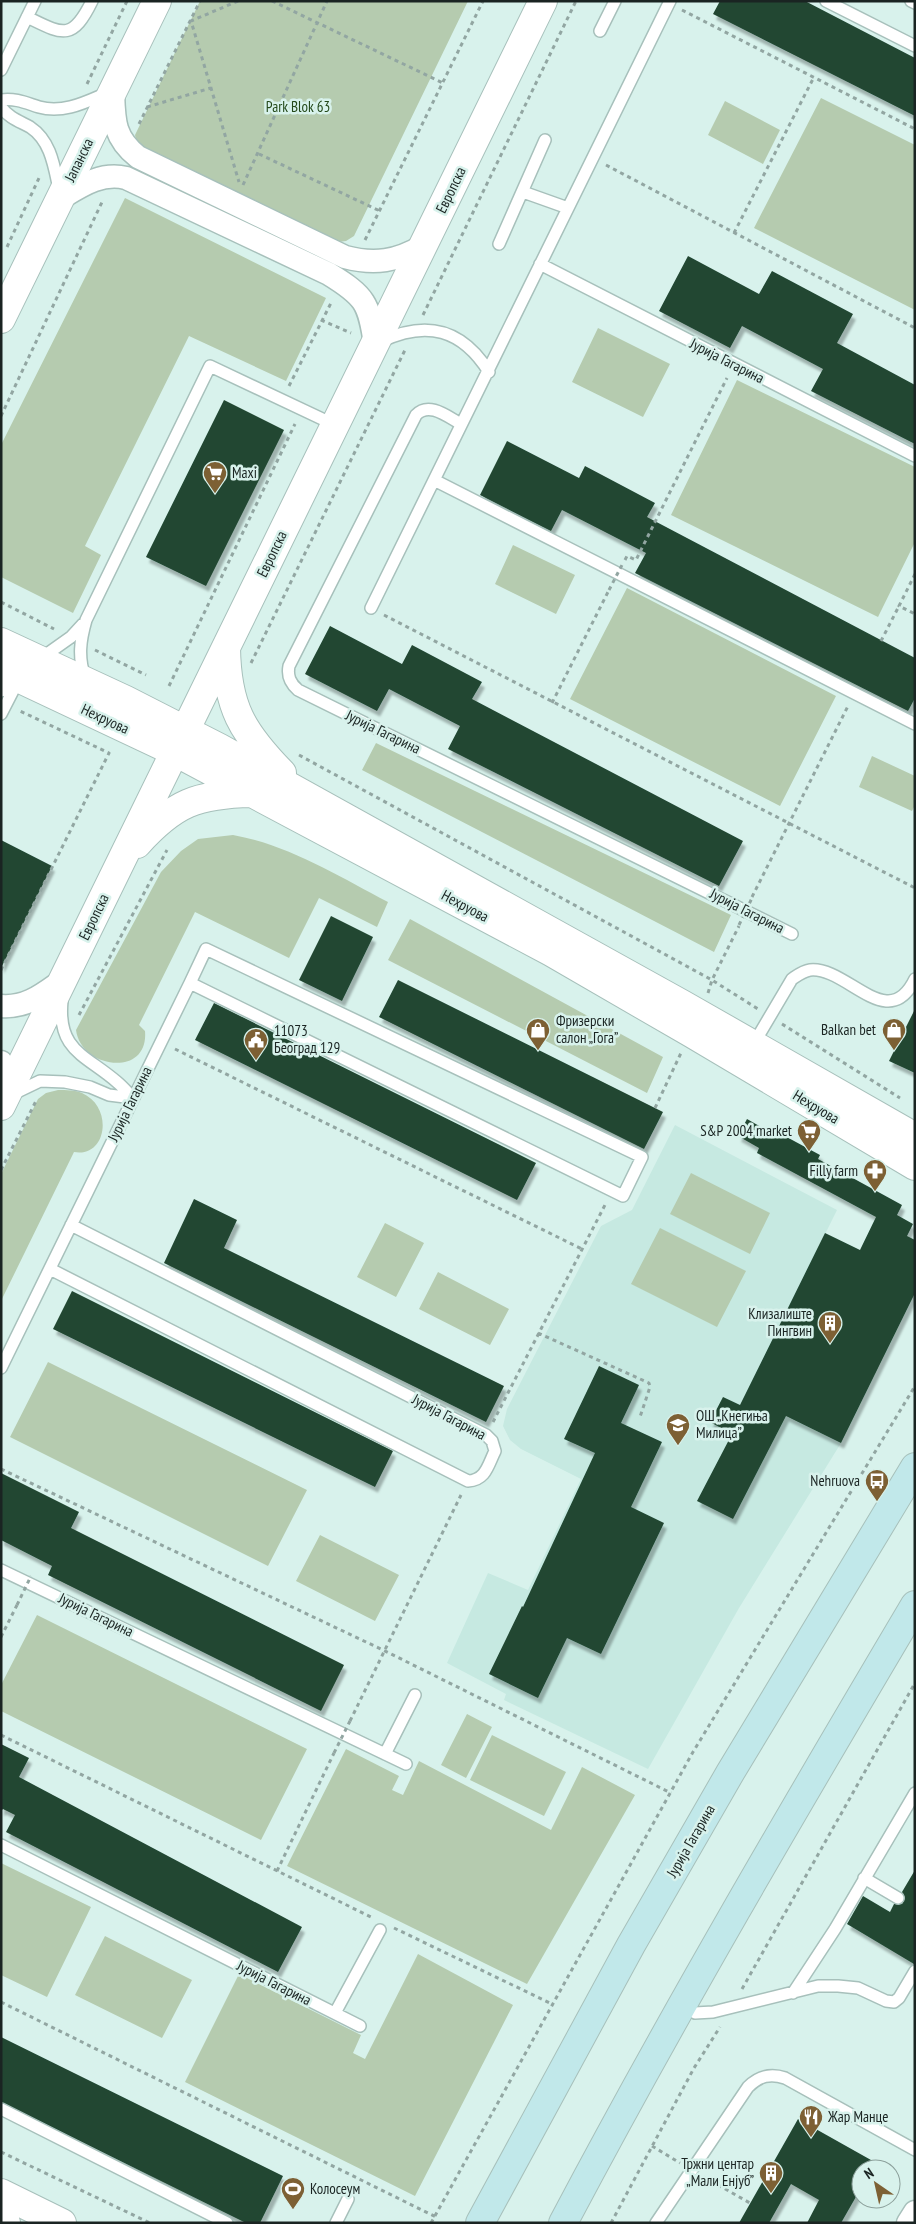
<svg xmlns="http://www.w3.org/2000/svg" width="916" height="2224" font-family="'PT Sans Narrow',sans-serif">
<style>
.built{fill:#c6e9e1}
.green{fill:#b5cbaf}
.building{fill:#204733;filter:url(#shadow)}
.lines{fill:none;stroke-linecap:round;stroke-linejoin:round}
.service-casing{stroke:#a7c0bb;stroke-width:14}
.minor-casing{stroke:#a7c0bb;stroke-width:25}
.tertiary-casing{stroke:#a7c0bb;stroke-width:30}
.secondary-casing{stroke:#a7c0bb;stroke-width:30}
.path{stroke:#92a6a2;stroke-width:3;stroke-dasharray:4 4;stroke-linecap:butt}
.service{stroke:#fff;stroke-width:11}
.minor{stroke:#fff;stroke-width:22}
.tertiary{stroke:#fff;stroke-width:28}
.secondary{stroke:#c1e8ea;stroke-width:28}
.path-bridge{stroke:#92a6a2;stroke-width:3;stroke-dasharray:4 4;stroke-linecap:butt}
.labels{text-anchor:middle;stroke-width:5;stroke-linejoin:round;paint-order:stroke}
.park-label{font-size:15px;fill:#24491a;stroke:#d8f2ec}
.street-label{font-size:15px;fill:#1a2422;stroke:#d8f2ec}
.poi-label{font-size:15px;fill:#1a2422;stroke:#d8f2ec;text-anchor:start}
</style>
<defs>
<filter id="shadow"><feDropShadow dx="3" dy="5.5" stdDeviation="1" flood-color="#0004"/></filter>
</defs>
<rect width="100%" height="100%" fill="#d8f2ec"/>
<path class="built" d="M 675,1125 L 837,1210 L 745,1396 L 841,1443 L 739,1608 L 648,1769 L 504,1700 L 506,1694 L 447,1663 L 488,1573 L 528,1590 L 581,1479 L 521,1449 L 510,1440 L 503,1426 L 507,1409 L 601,1226 L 632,1210 Z"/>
<path class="green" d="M 200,1 L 468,1 L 354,236 L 346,241 L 338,242 L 137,145 L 135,135 Z
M 821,98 L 915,145 L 915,310 L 754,228 Z
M 725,101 L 780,130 L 763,164 L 708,135 Z
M 125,198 L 326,298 L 286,381 L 189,336 L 85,546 L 101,555 L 73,613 L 1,577 L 1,445 Z
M 598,328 L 670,364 L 643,417 L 572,382 Z
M 737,380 L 915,467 L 915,542 L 878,617 L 671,515 Z
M 513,545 L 575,575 L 556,614 L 495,584 Z
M 627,588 L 836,696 L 780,806 L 570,699 Z
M 376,743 L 731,915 L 714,952 L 362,770 Z
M 872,756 L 915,776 L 915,805 L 912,811 L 859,787 Z
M 233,835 C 289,845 338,876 388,902 L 377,927 L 319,898 L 289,958 L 195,912 L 139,1025 L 145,1031 C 149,1078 81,1069 76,1030 L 161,872 L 181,851 L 198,839 Z
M 410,919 L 663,1057 L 647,1093 L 388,960 Z
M 58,1090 C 66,1090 75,1090 82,1093 C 114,1107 107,1158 74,1152 L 1,1301 L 1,1174 L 38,1099 L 46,1093 Z
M 691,1173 L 770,1213 L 750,1254 L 670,1214 Z
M 385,1223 L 424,1243 L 396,1297 L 357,1277 Z
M 660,1228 L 746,1271 L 717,1327 L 631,1284 Z
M 438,1272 L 509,1309 L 490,1345 L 419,1309 Z
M 48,1362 L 307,1490 L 268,1566 L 10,1437 Z
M 320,1535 L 399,1575 L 375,1621 L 296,1581 Z
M 37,1615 L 307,1749 L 261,1840 L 1,1711 L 1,1685 Z
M 467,1714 L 492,1727 L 466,1778 L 441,1765 Z
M 492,1735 L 566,1772 L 544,1816 L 470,1780 Z
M 346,1749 L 399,1776 L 392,1790 L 403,1795 L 419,1761 L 551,1830 L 582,1767 L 635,1795 L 527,1984 L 287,1866 Z
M 1,1863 L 91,1907 L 47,1997 L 1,1975 Z
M 105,1936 L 192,1980 L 162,2038 L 75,1995 Z
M 418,1954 L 513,2005 L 415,2196 L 185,2082 L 239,1974 L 361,2035 L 353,2053 L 365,2059 Z"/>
<path class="building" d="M 720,1 L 805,1 L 915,58 L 915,116 L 713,14 Z
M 688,256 L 759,294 L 772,271 L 853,314 L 837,343 L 915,385 L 915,444 L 811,391 L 823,369 L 742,326 L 730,348 L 659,311 Z
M 224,400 L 284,430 L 206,586 L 146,557 Z
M 507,441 L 579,478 L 585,466 L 655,503 L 647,517 L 915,658 L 915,698 L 908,711 L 635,573 L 646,553 L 562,510 L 551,531 L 480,495 Z
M 330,626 L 402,664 L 412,645 L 482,682 L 472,699 L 743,841 L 719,886 L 448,749 L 460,726 L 389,689 L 377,711 L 305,674 Z
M 1,840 L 52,866 L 1,968 Z
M 331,916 L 373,937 L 342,1001 L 299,980 Z
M 398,980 L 663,1112 L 644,1149 L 379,1017 Z
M 214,1003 L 536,1163 L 517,1200 L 195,1040 Z
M 915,1009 L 915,1073 L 889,1061 Z
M 747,1119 L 768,1131 L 770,1128 L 820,1155 L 818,1159 L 902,1205 L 897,1215 L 913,1224 L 907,1236 L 915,1240 L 915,1293 L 841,1443 L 786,1416 L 733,1519 L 697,1501 L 732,1434 L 710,1422 L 723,1397 L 740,1405 L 825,1233 L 860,1250 L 876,1217 L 757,1153 L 759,1148 L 738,1136 Z
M 194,1199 L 237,1220 L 224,1248 L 504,1386 L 486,1422 L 164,1263 Z
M 72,1291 L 393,1451 L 375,1487 L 53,1329 Z
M 599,1366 L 639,1385 L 621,1423 L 662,1442 L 631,1507 L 664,1523 L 601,1654 L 567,1638 L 538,1698 L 489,1674 L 522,1606 L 523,1607 L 595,1453 L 564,1439 Z
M 1,1473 L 79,1512 L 71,1528 L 344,1665 L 321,1711 L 48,1575 L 52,1566 L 1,1540 Z
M 1,1744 L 29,1758 L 19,1777 L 302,1927 L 278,1972 L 6,1832 L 15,1815 L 3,1809 L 1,1811 Z
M 915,1870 L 915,1964 L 914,1964 L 847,1924 L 863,1896 L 890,1912 L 894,1904 L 902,1904 L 905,1898 L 902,1892 Z
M 1,2037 L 283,2176 L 260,2223 L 246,2223 L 1,2102 Z
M 798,2119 L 887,2169 L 861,2169 L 861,2188 L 841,2223 L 807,2223 L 819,2200 L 791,2184 L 769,2223 L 739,2223 Z"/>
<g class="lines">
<g class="service-casing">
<path id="service" d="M 826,1 L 915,46
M 911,1 L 915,3
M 27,17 C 62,34 72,42 92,1
M 600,31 L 615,1
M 1,70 L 35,1
M 1,100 C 16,98 26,103 39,107 C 63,114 86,102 107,93
M 1,107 C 9,118 19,121 30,127 C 51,141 54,166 59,189
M 523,192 L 568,208
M 499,244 L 545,140
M 540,264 L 915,456
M 382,341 C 427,320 462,329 489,372
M 461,424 C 448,417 429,401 416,415 L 289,666 C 287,676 290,683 298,690 L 792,934
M 434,480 L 915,724
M 371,608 L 670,1
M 40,659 L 71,637 L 83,624
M 85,678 C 78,657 80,641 86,620 L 210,366 L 335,425
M 1,691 L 10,675
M 1,714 L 19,679
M 62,1001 C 57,1051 86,1055 117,1082 C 123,1087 128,1093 133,1098
M 753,1045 L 792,979 C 798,975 803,971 810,970 C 847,966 888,1035 915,979
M 13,1094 L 40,1081 L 65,1082 L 90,1087 L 109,1095 L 133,1098
M 50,1269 L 468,1481 C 486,1480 488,1465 495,1451 L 492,1441 L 486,1435 L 71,1225
M 1,1368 L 190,983 L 206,949 L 642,1157 L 623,1196 L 190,983
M 1,1570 L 406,1764
M 385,1754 L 415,1695
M 1,1845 L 360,2026
M 864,1878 L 898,1898
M 793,1993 L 835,1929 L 915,1793
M 682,2006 L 695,2013 L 713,2012 L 818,1986 L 838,1986 L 858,1988 L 886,2001 L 894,2002 L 899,1998 L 915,1971
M 335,2013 L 380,1930
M 1,2109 L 227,2223
M 336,2223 L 348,2199
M 656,2223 L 748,2087 C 759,2076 770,2073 785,2078 L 915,2150"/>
</g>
<g class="minor-casing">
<path id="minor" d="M 113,90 C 114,120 113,137 138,157 L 345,257 C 375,265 397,261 423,246
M 61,198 C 81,186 101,172 126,178 L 329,274 C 365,296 369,303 375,344
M 1,1006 C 27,1008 43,994 63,980
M 1,1062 L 5,1081 L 4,1099
M 908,2223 L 915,2212"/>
</g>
<g class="tertiary-casing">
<path id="tertiary" d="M 1,319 L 157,1
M 1,642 L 126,700 L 220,748 L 682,1004 L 915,1137
M 226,648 C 227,707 242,732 282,773
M 1,670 L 175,752 L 551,952 L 691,1033 L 915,1166
M 137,844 C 174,803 197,794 252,793
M 1,1106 L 543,1
M 1,2193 L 62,2223
M 1,2221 L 6,2223"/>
</g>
<g class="secondary-casing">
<path id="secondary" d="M 480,2223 L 631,1945 L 730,1773 L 915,1467
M 563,2223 C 674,2013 794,1809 915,1605"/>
</g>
<path class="path" d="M 238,1 L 191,21 L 239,182
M 272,1 L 443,83
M 682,10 L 915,129
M 87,84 L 127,1
M 147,107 L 211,88
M 139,124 L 200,1
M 259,154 L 380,211
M 606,165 L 915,328
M 243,185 L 327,1
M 734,233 L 814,77
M 365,240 L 483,1
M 7,247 L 39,178
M 423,315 L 576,1
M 321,320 L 351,333
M 289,386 L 332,301
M 1,416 L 103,200
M 625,560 L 627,556 L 636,560 L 727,378
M 915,574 L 899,606 L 915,614
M 1,602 L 54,629
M 384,615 L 915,888
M 881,641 L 899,606
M 95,650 L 146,675
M 251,663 L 405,350
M 169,686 L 295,424
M 552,703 L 609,590
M 299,755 L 712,980 L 758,1009
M 752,897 L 848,706
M 1,970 L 109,753 L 20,711
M 708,993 L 712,980 L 739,926
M 79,1015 L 167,850
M 782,1024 L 900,1098
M 175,1049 L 582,1249
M 655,1108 L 681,1053
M 1,1170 L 36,1101
M 538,1333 L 649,1383 L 650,1387 L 640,1417
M 493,1422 L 606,1203
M 1,1469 L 383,1650 L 671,1793
M 1,1637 L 17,1605
M 350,1721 L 461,1495
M 1,1735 L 373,1918
M 277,1871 L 334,1753
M 394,1928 L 554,2005
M 742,1989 L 915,1683
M 1,2002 L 436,2217
M 652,2146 L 680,2163
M 1,2152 L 150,2223
M 704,2177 L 750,2203
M 431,2223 L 693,1752 L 915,1386
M 611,2223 L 694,2068 L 720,2027"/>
<use href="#service" class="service"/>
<use href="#minor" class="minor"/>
<use href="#tertiary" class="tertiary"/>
<use href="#secondary" class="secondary"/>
<path class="path-bridge" d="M 609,590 L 622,565
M 739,925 L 752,898
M 17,1605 L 31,1576
M 334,1753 L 350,1721"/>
</g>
<defs>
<g id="supermarket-pin" transform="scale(1.25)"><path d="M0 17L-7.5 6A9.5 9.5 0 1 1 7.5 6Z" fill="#7d6034" stroke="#d8f2ec"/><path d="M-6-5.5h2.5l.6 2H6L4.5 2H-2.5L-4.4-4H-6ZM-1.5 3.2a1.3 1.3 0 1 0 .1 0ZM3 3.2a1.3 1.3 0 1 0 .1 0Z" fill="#fff"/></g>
<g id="shop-pin" transform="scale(1.25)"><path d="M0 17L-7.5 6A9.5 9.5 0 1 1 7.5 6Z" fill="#7d6034" stroke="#d8f2ec"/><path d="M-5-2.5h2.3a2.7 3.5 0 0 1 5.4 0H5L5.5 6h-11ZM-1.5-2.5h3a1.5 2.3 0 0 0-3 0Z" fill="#fff"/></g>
<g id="civic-pin" transform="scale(1.25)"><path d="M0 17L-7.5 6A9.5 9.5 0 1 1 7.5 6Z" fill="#7d6034" stroke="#d8f2ec"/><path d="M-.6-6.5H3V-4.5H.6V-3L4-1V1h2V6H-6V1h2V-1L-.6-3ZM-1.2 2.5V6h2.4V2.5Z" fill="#fff"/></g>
<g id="pharmacy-pin" transform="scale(1.25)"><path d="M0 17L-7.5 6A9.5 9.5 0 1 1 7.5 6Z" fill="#7d6034" stroke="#d8f2ec"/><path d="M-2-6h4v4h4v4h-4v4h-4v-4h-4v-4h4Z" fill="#fff"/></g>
<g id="building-pin" transform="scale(1.25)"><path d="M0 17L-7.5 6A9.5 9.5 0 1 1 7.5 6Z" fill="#7d6034" stroke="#d8f2ec"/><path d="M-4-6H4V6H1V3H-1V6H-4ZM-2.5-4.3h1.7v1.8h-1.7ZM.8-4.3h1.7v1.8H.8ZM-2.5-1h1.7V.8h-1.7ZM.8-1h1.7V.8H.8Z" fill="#fff"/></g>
<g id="school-pin" transform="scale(1.25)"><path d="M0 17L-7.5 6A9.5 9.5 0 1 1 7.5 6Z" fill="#7d6034" stroke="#d8f2ec"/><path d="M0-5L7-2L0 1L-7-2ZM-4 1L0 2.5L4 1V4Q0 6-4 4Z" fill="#fff"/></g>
<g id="bus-pin" transform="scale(1.25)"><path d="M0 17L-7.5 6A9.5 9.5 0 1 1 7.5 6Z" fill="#7d6034" stroke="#d8f2ec"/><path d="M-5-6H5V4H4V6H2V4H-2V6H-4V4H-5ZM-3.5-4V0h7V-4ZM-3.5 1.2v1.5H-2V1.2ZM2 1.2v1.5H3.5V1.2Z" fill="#fff"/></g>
<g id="restaurant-pin" transform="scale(1.25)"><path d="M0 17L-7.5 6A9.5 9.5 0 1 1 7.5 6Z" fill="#7d6034" stroke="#d8f2ec"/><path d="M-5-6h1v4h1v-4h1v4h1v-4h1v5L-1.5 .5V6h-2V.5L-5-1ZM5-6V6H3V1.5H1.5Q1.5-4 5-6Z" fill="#fff"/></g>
<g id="stadium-pin" transform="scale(1.25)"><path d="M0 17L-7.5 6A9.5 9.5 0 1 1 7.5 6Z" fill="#7d6034" stroke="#d8f2ec"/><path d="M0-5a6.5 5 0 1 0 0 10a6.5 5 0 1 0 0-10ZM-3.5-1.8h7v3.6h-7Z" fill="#fff"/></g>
</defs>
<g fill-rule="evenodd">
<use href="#supermarket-pin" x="215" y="473"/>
<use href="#shop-pin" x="538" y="1030"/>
<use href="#shop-pin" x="894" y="1030"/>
<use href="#civic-pin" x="256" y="1040"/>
<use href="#supermarket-pin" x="809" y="1131"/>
<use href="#pharmacy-pin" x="875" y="1171"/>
<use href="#building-pin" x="830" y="1323"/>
<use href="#school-pin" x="678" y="1425"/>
<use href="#bus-pin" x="877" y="1481"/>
<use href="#restaurant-pin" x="811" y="2117"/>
<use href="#building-pin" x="771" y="2173"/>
<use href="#stadium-pin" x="293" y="2189"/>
</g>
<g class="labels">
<g class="park-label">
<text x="298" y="112">Park Blok 63</text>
</g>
<g class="street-label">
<text transform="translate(79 160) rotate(-64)" y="5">Јапанска</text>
<text transform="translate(451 190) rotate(-64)" y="5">Европска</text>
<text transform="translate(727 361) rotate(27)" y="5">Јурија Гагарина</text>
<text transform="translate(272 554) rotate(-64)" y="5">Европска</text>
<text transform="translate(105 719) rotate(25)" y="5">Нехруова</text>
<text transform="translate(383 732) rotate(26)" y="5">Јурија Гагарина</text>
<text transform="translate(465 906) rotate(28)" y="5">Нехруова</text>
<text transform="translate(747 911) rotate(27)" y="5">Јурија Гагарина</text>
<text transform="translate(94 917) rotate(-64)" y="5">Европска</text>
<text transform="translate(130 1104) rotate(-64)" y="5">Јурија Гагарина</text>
<text transform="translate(816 1107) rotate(31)" y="5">Нехруова</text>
<text transform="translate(449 1417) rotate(28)" y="5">Јурија Гагарина</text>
<text transform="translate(96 1615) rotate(26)" y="5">Јурија Гагарина</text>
<text transform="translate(691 1841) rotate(-60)" y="5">Јурија Гагарина</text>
<text transform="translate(274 1983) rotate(27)" y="5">Јурија Гагарина</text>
</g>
<g class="poi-label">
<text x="232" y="478">Maxi</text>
<text x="556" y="1026">Фризерски<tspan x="556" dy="17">салон „Гога”</tspan></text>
<text x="876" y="1035" text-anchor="end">Balkan bet</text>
<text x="274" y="1036">11073<tspan x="274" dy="17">Београд 129</tspan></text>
<text x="792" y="1136" text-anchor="end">S&amp;P 2004 market</text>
<text x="858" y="1176" text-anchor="end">Filly farm</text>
<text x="812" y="1319" text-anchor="end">Клизалиште<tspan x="812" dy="17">Пингвин</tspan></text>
<text x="696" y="1421">ОШ „Кнегиња<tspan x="696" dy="17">Милица”</tspan></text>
<text x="860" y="1486" text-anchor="end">Nehruova</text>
<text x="828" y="2122">Жар Манце</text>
<text x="754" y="2169" text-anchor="end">Тржни центар<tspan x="754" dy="17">„Мали Енјуб”</tspan></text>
<text x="310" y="2194">Колосеум</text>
</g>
</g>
<rect width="916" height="2224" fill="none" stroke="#1a2422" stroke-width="5"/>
<g transform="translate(876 2184) rotate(326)"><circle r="24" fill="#d8f2ec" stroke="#8ca09b"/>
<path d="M0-4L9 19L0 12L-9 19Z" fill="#7d6034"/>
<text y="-8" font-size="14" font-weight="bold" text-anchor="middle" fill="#1a2422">N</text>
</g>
</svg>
